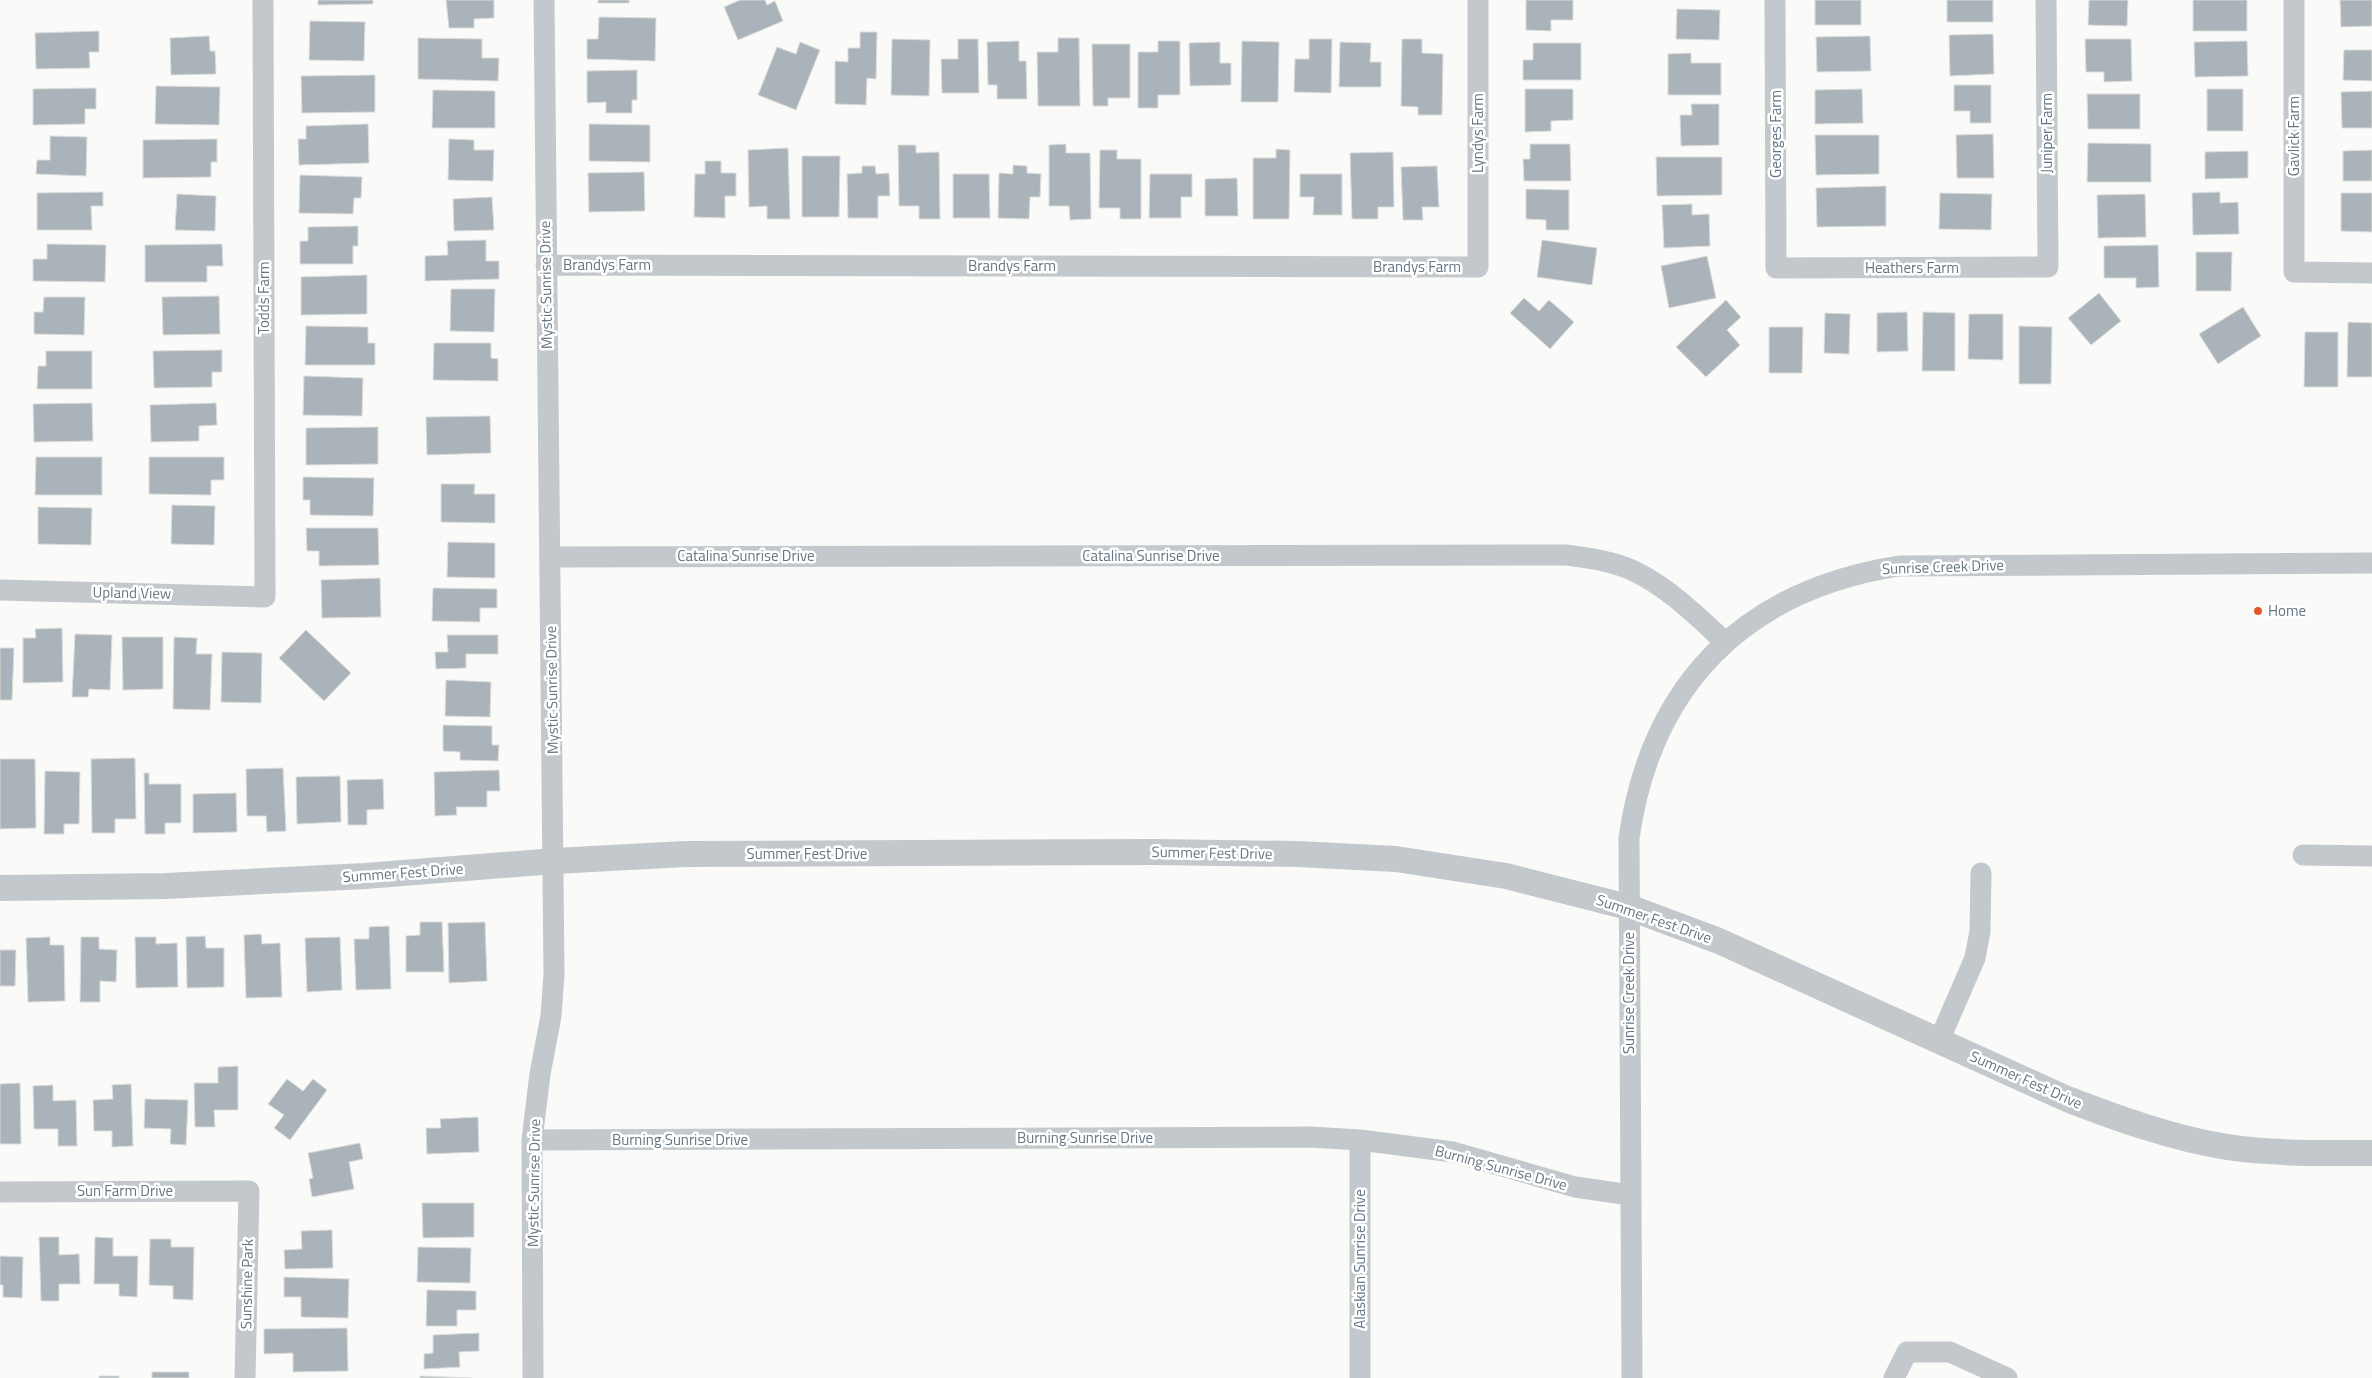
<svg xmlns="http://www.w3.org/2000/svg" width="2372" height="1378" font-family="'Titillium Web',sans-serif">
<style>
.building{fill:#aab3b9;stroke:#dcdcda}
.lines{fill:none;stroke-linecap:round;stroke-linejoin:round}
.minor{stroke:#c3c8cc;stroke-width:21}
.tertiary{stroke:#c3c8cc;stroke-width:26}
.poi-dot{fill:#e4572e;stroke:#fff;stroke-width:2}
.labels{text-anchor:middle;stroke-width:5;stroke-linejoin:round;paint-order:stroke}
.street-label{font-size:15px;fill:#657683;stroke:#fff}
.poi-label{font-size:15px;fill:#657683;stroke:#fff;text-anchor:start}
</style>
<rect width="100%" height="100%" fill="#fafaf8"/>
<path class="building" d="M 318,0 L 373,0 L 373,4 L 318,5 Z
M 446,0 L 494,0 L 494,18 L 474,19 L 474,28 L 449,28 Z
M 598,0 L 629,0 L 629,3 L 598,3 Z
M 740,0 L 765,0 L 767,5 L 775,1 L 783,21 L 738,40 L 724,7 Z
M 1526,0 L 1573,0 L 1573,20 L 1551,20 L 1551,31 L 1526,30 Z
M 1815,0 L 1861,0 L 1861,25 L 1815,25 Z
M 1947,0 L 1993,0 L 1993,22 L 1947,22 Z
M 2089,0 L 2128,0 L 2127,26 L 2088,25 Z
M 2193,0 L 2247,0 L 2247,31 L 2193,31 Z
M 2340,0 L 2372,0 L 2372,26 L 2341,27 Z
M 1677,9 L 1720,10 L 1719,40 L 1676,39 Z
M 599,17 L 656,18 L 655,61 L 587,59 L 587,39 L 598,39 Z
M 310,21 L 365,22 L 364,61 L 309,60 Z
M 99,31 L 99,52 L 89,52 L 90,68 L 36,69 L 35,33 Z
M 860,32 L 877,32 L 876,79 L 867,78 L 866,105 L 835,104 L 835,61 L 848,62 L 848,48 L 860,48 Z
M 1993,34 L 1994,74 L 1950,76 L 1949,35 Z
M 209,36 L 210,51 L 215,51 L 216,74 L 171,75 L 170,38 Z
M 1870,36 L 1871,71 L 1817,72 L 1816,37 Z
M 418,38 L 482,39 L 482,58 L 499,58 L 498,81 L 418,79 Z
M 1058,38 L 1079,38 L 1080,106 L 1038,106 L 1037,52 L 1058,52 Z
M 892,39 L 930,40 L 929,96 L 891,95 Z
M 958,39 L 978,39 L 979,93 L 942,93 L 941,59 L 958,59 Z
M 1309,39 L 1332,39 L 1331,93 L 1294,92 L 1295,59 L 1309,59 Z
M 1402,39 L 1422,39 L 1422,53 L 1443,54 L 1442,115 L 1418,115 L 1418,107 L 1401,106 Z
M 2085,39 L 2131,39 L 2132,81 L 2104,82 L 2104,72 L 2086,72 Z
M 1019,41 L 1019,61 L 1026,61 L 1027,99 L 997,99 L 997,85 L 988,85 L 987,42 Z
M 1158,41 L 1180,41 L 1180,95 L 1158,95 L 1158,108 L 1138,108 L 1138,52 L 1158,52 Z
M 1242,41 L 1279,42 L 1278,102 L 1241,102 Z
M 2247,41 L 2248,76 L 2195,77 L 2194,42 Z
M 800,42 L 820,50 L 796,110 L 758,95 L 777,47 L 796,54 Z
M 1220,42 L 1220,63 L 1231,63 L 1231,85 L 1190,86 L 1189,43 Z
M 1340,42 L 1371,43 L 1370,62 L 1381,62 L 1381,87 L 1339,87 Z
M 1533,43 L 1581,43 L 1581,80 L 1523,80 L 1523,60 L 1533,60 Z
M 1092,44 L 1130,44 L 1130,98 L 1108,98 L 1108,106 L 1093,106 Z
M 2344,50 L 2372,50 L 2372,81 L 2343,80 Z
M 1691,53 L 1691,63 L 1721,63 L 1721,95 L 1668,95 L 1668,54 Z
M 637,70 L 637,100 L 632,100 L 632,113 L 606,113 L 606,102 L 587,103 L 587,71 Z
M 375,75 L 375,112 L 302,113 L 301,76 Z
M 1954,85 L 1991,85 L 1991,123 L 1970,123 L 1970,111 L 1954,111 Z
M 156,86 L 220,87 L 219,125 L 155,124 Z
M 96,88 L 96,109 L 85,109 L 85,124 L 33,125 L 33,89 Z
M 1525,89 L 1573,89 L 1573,120 L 1551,121 L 1551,131 L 1525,132 Z
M 1862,89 L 1863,123 L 1815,124 L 1815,90 Z
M 2207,89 L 2243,89 L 2243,131 L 2207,131 Z
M 433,90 L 495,91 L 495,128 L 432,128 Z
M 2372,91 L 2372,128 L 2342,128 L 2341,92 Z
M 2087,94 L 2140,94 L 2140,129 L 2088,129 Z
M 1691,104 L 1719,104 L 1719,145 L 1681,146 L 1680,115 L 1692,115 Z
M 368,124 L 369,163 L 299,165 L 298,139 L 306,139 L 306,126 Z
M 589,124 L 650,125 L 650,162 L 589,161 Z
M 1993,134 L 1994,178 L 1957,178 L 1956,135 Z
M 1815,135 L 1879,135 L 1879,174 L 1816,175 Z
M 50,136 L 87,137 L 86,176 L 36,174 L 37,160 L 50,160 Z
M 217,139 L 217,162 L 211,162 L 211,177 L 143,178 L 143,140 Z
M 449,139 L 474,140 L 474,150 L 494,150 L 493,181 L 448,180 Z
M 2088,143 L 2151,144 L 2151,182 L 2087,182 Z
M 1066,144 L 1066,153 L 1090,153 L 1091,219 L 1070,220 L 1069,206 L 1049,206 L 1049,145 Z
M 1530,144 L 1570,144 L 1571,181 L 1524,181 L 1523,159 L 1530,159 Z
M 898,145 L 916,145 L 916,153 L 939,152 L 940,219 L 919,219 L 919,206 L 899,206 Z
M 788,148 L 790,219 L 767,219 L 767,206 L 749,207 L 748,150 Z
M 1276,149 L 1290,150 L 1289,219 L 1253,219 L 1253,158 L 1276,158 Z
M 1100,150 L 1117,150 L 1117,159 L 1141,159 L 1141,219 L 1120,219 L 1120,208 L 1099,208 Z
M 2372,150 L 2372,181 L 2343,181 L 2343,151 Z
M 2248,151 L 2248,178 L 2205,179 L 2205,152 Z
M 1393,152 L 1394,207 L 1378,207 L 1378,219 L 1352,219 L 1350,153 Z
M 802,156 L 840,156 L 839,217 L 802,217 Z
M 1656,157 L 1722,157 L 1722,195 L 1657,196 Z
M 705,161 L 721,161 L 721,173 L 736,173 L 736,196 L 725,196 L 725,218 L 694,217 L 695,174 L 705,174 Z
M 1013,165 L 1027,166 L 1027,173 L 1041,174 L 1040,197 L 1030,197 L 1029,219 L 998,218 L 999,173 L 1013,174 Z
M 862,166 L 875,166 L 876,174 L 889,173 L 890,196 L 878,196 L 878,218 L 848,218 L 847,174 L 862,173 Z
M 1437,166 L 1439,207 L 1422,207 L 1423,220 L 1403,220 L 1401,167 Z
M 644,172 L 645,211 L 589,212 L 588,173 Z
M 953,174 L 989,174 L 990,218 L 953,218 Z
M 1150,174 L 1192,174 L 1192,197 L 1181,197 L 1181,218 L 1149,218 Z
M 1300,174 L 1342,174 L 1342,215 L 1313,215 L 1314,197 L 1300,197 Z
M 300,175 L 362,177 L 361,198 L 354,198 L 353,214 L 299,213 Z
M 1237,178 L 1238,216 L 1205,216 L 1205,179 Z
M 1886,186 L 1886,226 L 1817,227 L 1816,188 Z
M 1526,189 L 1569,190 L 1569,230 L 1546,230 L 1546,220 L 1526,219 Z
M 103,192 L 103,206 L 91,206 L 92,230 L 37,230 L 37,193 Z
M 2220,192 L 2220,203 L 2238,202 L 2239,234 L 2193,235 L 2192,193 Z
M 1940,193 L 1992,194 L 1991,230 L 1939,229 Z
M 2341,193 L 2372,193 L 2372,232 L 2341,231 Z
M 177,194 L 216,196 L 215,231 L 175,230 Z
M 2145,194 L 2146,237 L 2098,238 L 2097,195 Z
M 492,197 L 494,230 L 454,231 L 453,199 Z
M 1692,204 L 1692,215 L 1709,214 L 1710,246 L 1664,248 L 1662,205 Z
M 358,226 L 358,246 L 353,246 L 353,264 L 300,264 L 300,241 L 308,241 L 308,227 Z
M 486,240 L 486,261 L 499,261 L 499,279 L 425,281 L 425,256 L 448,255 L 447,241 Z
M 1542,240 L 1597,248 L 1592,285 L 1537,277 Z
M 47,244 L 106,245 L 105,282 L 33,281 L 33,259 L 47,259 Z
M 222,244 L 223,266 L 207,266 L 207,282 L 145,282 L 145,245 Z
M 2158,245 L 2159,287 L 2136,288 L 2136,278 L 2104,278 L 2104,246 Z
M 2196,252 L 2232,252 L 2231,291 L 2196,291 Z
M 1707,256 L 1716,298 L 1669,308 L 1661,266 Z
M 367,275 L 367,314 L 301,315 L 301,277 Z
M 451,289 L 495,289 L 494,332 L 450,331 Z
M 2099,293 L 2121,321 L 2091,345 L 2068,318 Z
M 219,296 L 220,334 L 163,335 L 162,297 Z
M 44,297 L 85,297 L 84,335 L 34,334 L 34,312 L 43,312 Z
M 1524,298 L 1539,311 L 1549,300 L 1574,322 L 1550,349 L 1510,313 Z
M 1726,300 L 1741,317 L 1727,330 L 1740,345 L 1706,377 L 1676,347 Z
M 2243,307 L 2261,336 L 2218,364 L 2199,334 Z
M 1907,312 L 1908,351 L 1877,352 L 1877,313 Z
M 1923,312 L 1955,313 L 1955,371 L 1922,371 Z
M 1825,313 L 1850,314 L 1849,354 L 1824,353 Z
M 1969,314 L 2003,314 L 2003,360 L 1968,359 Z
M 2348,322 L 2372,323 L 2372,377 L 2347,377 Z
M 306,326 L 368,327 L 368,343 L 375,343 L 375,365 L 305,365 Z
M 2019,326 L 2052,327 L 2051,384 L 2019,384 Z
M 1769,327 L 1803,327 L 1802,373 L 1769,373 Z
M 2305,332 L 2338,332 L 2338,387 L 2304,387 Z
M 434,343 L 491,343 L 491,358 L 498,359 L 498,381 L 433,380 Z
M 222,350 L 222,372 L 212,372 L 212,387 L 154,388 L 153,351 Z
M 46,351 L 92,351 L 92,389 L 37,389 L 38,366 L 46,366 Z
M 304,376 L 363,378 L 362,416 L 303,415 Z
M 92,403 L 93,441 L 34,442 L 33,404 Z
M 216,403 L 217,425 L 199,426 L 199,441 L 151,442 L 150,405 Z
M 490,416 L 491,453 L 427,455 L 426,417 Z
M 378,427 L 378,464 L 306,465 L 306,428 Z
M 36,457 L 102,457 L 102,495 L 35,495 Z
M 149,457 L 224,457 L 224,480 L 211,480 L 211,495 L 149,494 Z
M 303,477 L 374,478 L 373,516 L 310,515 L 310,500 L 303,500 Z
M 441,484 L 475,484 L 474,494 L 495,494 L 495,523 L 441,522 Z
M 172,505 L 215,506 L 214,545 L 171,544 Z
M 38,507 L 92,508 L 91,545 L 38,544 Z
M 306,528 L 378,528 L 379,565 L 319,566 L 319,551 L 307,551 Z
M 448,542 L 495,543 L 495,578 L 447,577 Z
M 380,578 L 381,617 L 322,618 L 321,580 Z
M 433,588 L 497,589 L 497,608 L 480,608 L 480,622 L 432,621 Z
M 62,628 L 63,682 L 23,683 L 23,638 L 36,638 L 35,629 Z
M 306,630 L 351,673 L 324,701 L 279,658 Z
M 75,634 L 112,635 L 110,690 L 89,689 L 88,697 L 72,697 Z
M 447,635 L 498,635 L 498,654 L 466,654 L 466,668 L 436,669 L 435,652 L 448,652 Z
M 122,637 L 163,637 L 163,689 L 123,690 Z
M 174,637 L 197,638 L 196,654 L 212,654 L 210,710 L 173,709 Z
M 0,648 L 14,648 L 12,700 L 0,700 Z
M 222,652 L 262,653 L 261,703 L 221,702 Z
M 446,680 L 491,682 L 490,717 L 445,716 Z
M 443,725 L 492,726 L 492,745 L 499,745 L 498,761 L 460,760 L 460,752 L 443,751 Z
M 135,758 L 136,819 L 115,819 L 115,833 L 92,833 L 91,759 Z
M 0,759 L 35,759 L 36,828 L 0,829 Z
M 283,768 L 286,831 L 267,832 L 266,816 L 247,816 L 246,769 Z
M 499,770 L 500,791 L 487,791 L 487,807 L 456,807 L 457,815 L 435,816 L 434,772 Z
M 45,771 L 80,772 L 79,824 L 64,824 L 64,834 L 44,834 Z
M 144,773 L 149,773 L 149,784 L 181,784 L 181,823 L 165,823 L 165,834 L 145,834 Z
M 340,776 L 341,822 L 297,824 L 296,777 Z
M 383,779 L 384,809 L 367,810 L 367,825 L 348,825 L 347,780 Z
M 236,793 L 237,832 L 193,833 L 193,794 Z
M 420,922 L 442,922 L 444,972 L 406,972 L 406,936 L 420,935 Z
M 485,922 L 487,981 L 449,983 L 448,923 Z
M 389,926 L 391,989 L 356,990 L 354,939 L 369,939 L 369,927 Z
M 261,934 L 262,944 L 280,943 L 282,997 L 246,998 L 244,935 Z
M 205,936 L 206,948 L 224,948 L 224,987 L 187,988 L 186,937 Z
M 50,937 L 50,945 L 64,945 L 65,1001 L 28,1002 L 26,938 Z
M 81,937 L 99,937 L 99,949 L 117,950 L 116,982 L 100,981 L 100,1002 L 80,1002 Z
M 135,937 L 156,937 L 156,944 L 177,943 L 178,987 L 136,988 Z
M 340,937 L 342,990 L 307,992 L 305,938 Z
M 0,950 L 16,950 L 15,986 L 0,986 Z
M 238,1066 L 238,1110 L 214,1110 L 215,1127 L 195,1127 L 194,1083 L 218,1083 L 218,1067 Z
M 287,1079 L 303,1091 L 313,1079 L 327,1090 L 290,1140 L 274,1128 L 284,1115 L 268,1104 Z
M 20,1083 L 21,1144 L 0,1144 L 0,1084 Z
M 131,1084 L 133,1146 L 112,1147 L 112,1131 L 94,1131 L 93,1100 L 113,1099 L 112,1085 Z
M 53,1085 L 53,1101 L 76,1100 L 77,1146 L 58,1146 L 58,1129 L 34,1129 L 33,1086 Z
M 145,1099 L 188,1100 L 186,1145 L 170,1144 L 171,1129 L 144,1128 Z
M 478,1117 L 479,1152 L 427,1154 L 426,1128 L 441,1128 L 440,1119 Z
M 360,1143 L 363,1159 L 349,1162 L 354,1189 L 312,1197 L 309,1179 L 313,1178 L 308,1153 Z
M 422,1203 L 474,1203 L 474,1237 L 423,1238 Z
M 332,1230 L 333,1268 L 285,1269 L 284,1250 L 302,1249 L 301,1231 Z
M 39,1237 L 59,1237 L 59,1255 L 79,1254 L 80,1284 L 59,1284 L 59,1301 L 41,1301 Z
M 95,1237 L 113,1238 L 113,1256 L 138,1256 L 137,1297 L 119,1296 L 119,1284 L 94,1284 Z
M 150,1239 L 171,1239 L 171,1247 L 194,1247 L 193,1300 L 173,1299 L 173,1286 L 149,1285 Z
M 418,1247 L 471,1248 L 470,1283 L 417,1282 Z
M 0,1256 L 23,1257 L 22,1298 L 3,1297 L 3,1285 L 0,1285 Z
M 284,1277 L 349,1279 L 348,1318 L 301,1317 L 301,1297 L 284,1297 Z
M 427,1290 L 476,1291 L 476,1310 L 457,1310 L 457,1326 L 426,1326 Z
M 347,1328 L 348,1371 L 293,1372 L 293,1353 L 264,1354 L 264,1329 Z
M 479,1333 L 479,1351 L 459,1352 L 460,1367 L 424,1369 L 424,1354 L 433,1353 L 433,1335 Z
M 152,1372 L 189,1372 L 189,1378 L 152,1378 Z
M 99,1376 L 119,1376 L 119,1378 L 99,1378 Z
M 420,1376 L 472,1378 L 420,1378 Z"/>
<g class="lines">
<path class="minor" d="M 1775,0 L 1776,268 L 2048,267 L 2046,0
M 2294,0 L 2294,272 L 2372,273
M 546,265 L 1478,267 L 1478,0
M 550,557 L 1566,555 C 1588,558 1613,561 1634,571 C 1669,588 1697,616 1725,642
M 0,590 L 265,597 L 263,0
M 2303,855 L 2372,856
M 1939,1041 L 1975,958 L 1980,931 L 1981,873
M 532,1140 L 1310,1137 L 1360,1140 L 1453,1152 L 1575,1187 L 1630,1195
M 0,1192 L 249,1191 L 245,1378
M 533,1378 L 532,1140 L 540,1074 L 551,1016 L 554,974 L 544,0
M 1360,1378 L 1360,1140
M 1632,1378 L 1629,838 C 1651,684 1745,590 1899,566 L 2372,563
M 1894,1378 L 1907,1352 L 1950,1352 L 2007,1378"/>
<path class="tertiary" d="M 0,888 L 166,886 L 365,876 L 555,861 L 685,854 L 1154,852 L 1298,854 L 1396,859 L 1506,876 L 1628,907 L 1719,941 L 2067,1099 C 2119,1119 2172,1138 2227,1147 C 2275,1154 2324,1153 2372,1153"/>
</g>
<circle class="poi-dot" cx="2258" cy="611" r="5"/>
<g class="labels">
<g class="street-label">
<text transform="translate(1478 133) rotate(-90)" y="5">Lyndys Farm</text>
<text transform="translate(2047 133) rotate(-90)" y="5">Juniper Farm</text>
<text transform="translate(1776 134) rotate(-90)" y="5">Georges Farm</text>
<text transform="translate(2294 136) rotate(-90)" y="5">Gavlick Farm</text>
<text x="607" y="270">Brandys Farm</text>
<text x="1012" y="271">Brandys Farm</text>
<text x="1417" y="272">Brandys Farm</text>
<text x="1912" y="273">Heathers Farm</text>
<text transform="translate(546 285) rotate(-91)" y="5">Mystic Sunrise Drive</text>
<text transform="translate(264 298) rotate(-90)" y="5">Todds Farm</text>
<text x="746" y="561">Catalina Sunrise Drive</text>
<text x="1151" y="561">Catalina Sunrise Drive</text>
<text transform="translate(1943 567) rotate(-2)" y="5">Sunrise Creek Drive</text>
<text transform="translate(132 593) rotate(1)" y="5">Upland View</text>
<text transform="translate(552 690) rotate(-91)" y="5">Mystic Sunrise Drive</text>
<text transform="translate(1212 853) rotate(1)" y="5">Summer Fest Drive</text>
<text x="807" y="859">Summer Fest Drive</text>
<text transform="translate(403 873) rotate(-4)" y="5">Summer Fest Drive</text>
<text transform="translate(1654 919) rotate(19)" y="5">Summer Fest Drive</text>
<text transform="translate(1629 993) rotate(-90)" y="5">Sunrise Creek Drive</text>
<text transform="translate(2026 1080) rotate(24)" y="5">Summer Fest Drive</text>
<text x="1085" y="1143">Burning Sunrise Drive</text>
<text x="680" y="1145">Burning Sunrise Drive</text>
<text transform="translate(1501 1168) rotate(15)" y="5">Burning Sunrise Drive</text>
<text transform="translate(534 1183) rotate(-89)" y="5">Mystic Sunrise Drive</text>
<text x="125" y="1196">Sun Farm Drive</text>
<text transform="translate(1360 1259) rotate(-90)" y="5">Alaskian Sunrise Drive</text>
<text transform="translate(247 1284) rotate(-89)" y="5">Sunshine Park</text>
</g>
<g class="poi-label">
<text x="2268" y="616">Home</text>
</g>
</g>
</svg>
